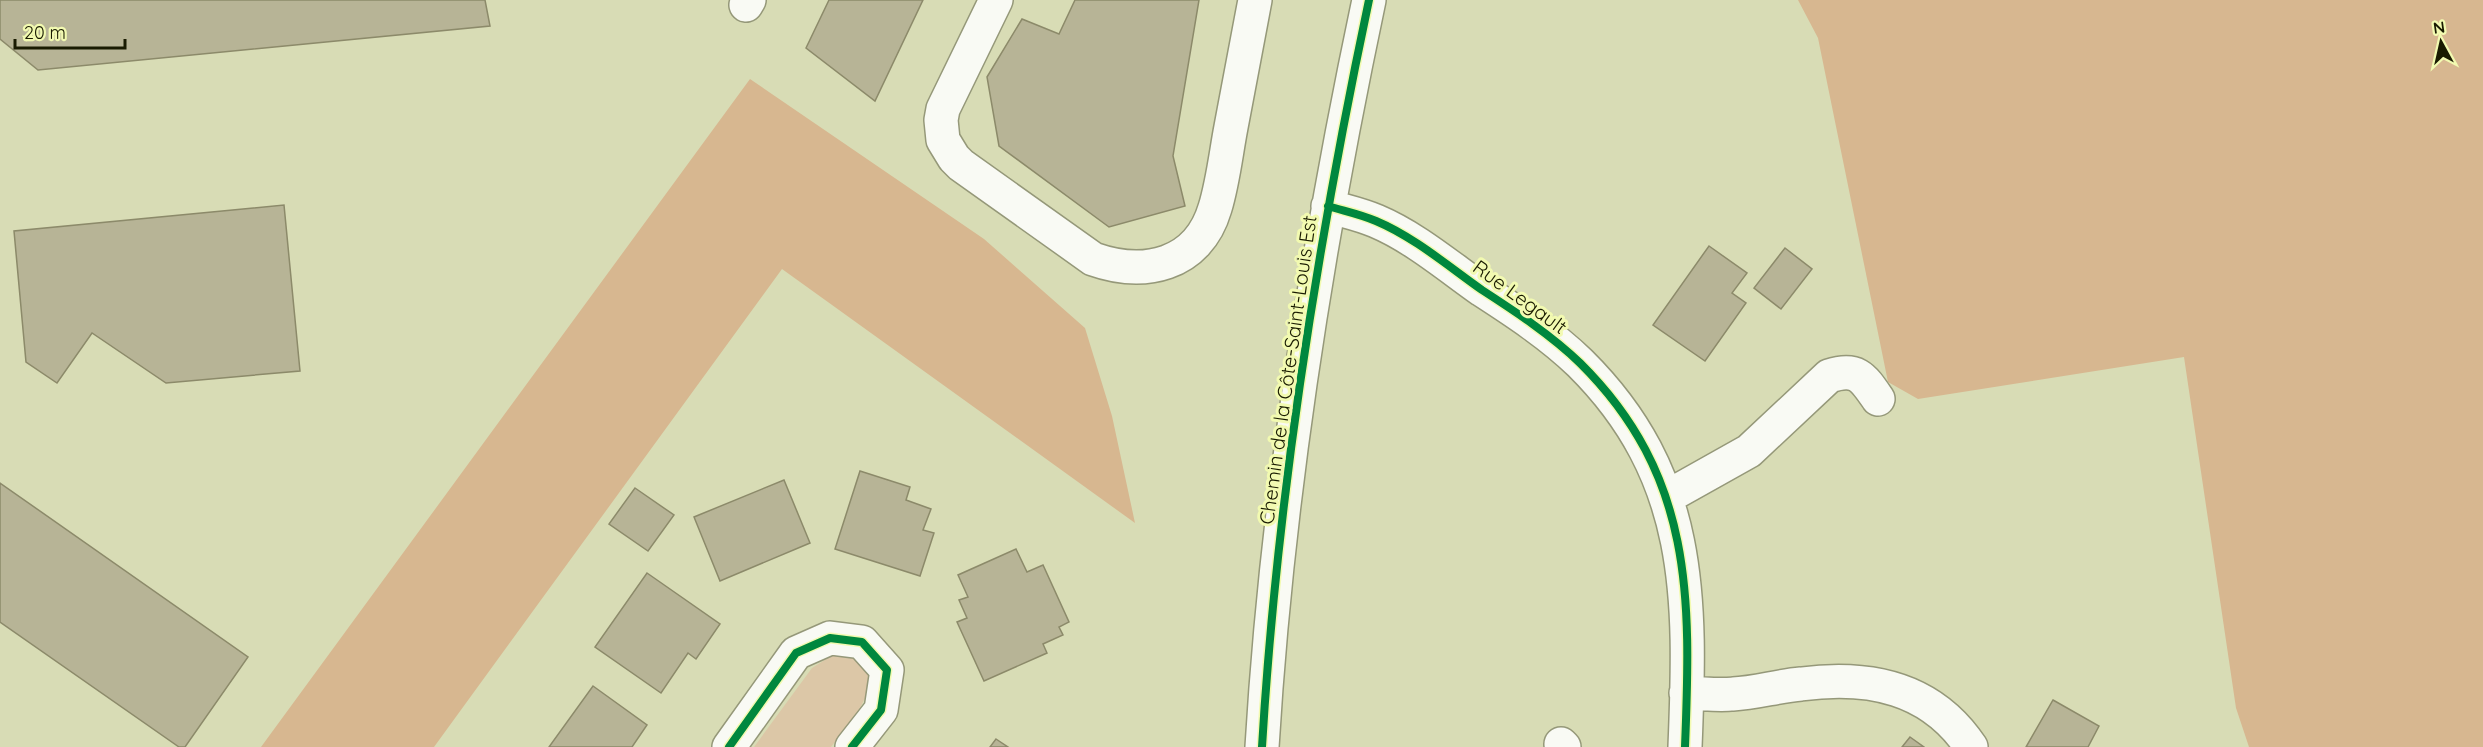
<svg xmlns="http://www.w3.org/2000/svg" width="2483" height="747" font-family="Quicksand,sans-serif">
<style>
.green{fill:#dcc7a7}
.forest{fill:#d7b790}
.building{fill:#b7b496;stroke:#8c8a6a;stroke-width:1.5}
.lines{fill:none;stroke-linecap:round;stroke-linejoin:round}
.minor-casing{stroke:#959879;stroke-width:36}
.minor{stroke:#f9faf4;stroke-width:33}
.cycleway-casing{stroke:#f2fab1;stroke-width:11}
.cycleway{stroke:#00873e;stroke-width:8}
.labels{text-anchor:middle;stroke-width:6;stroke-linejoin:round;paint-order:stroke}
.street-label{font-size:20px;fill:#191b01;stroke:#f2fab1}
</style>
<rect width="100%" height="100%" fill="#d8dcb5"/>
<path class="green" d="M 836,653 C 901,667 854,718 831,747 L 754,747 L 812,668 Z"/>
<path class="forest" d="M 1798,0 L 2483,0 L 2483,747 L 2249,747 L 2236,708 L 2184,357 L 1918,399 L 1888,382 L 1818,38 Z
M 750,79 L 984,239 L 1085,328 L 1112,416 L 1135,523 L 782,269 L 434,747 L 261,747 Z"/>
<path class="building" d="M 0,0 L 485,0 L 490,26 L 38,70 L 0,39 Z
M 829,0 L 923,0 L 875,101 L 806,48 Z
M 1075,0 L 1199,0 L 1173,156 L 1185,206 L 1109,227 L 999,146 L 987,77 L 1022,19 L 1059,34 Z
M 284,205 L 300,371 L 166,383 L 92,333 L 57,383 L 26,362 L 14,231 Z
M 1709,246 L 1747,273 L 1732,293 L 1746,303 L 1705,361 L 1653,325 Z
M 1785,248 L 1812,269 L 1781,309 L 1754,288 Z
M 860,471 L 910,487 L 906,500 L 931,509 L 923,530 L 934,533 L 920,576 L 835,549 Z
M 784,480 L 810,543 L 720,581 L 694,517 Z
M 0,483 L 248,657 L 185,747 L 179,747 L 0,622 Z
M 635,488 L 674,515 L 648,551 L 609,524 Z
M 1016,549 L 1027,572 L 1043,565 L 1069,622 L 1059,627 L 1063,635 L 1043,644 L 1047,653 L 984,681 L 957,622 L 967,618 L 959,600 L 968,597 L 958,575 Z
M 647,573 L 720,624 L 696,659 L 688,653 L 661,693 L 595,647 Z
M 593,686 L 647,725 L 632,747 L 549,747 Z
M 2053,700 L 2099,726 L 2088,747 L 2026,747 Z
M 1910,737 L 1924,747 L 1902,747 Z
M 996,739 L 1008,747 L 990,747 Z"/>
<g class="lines">
<g class="minor-casing">
<path id="minor" d="M 996,0 L 943,109 L 941,120 L 943,140 L 954,158 L 961,165 L 1093,259 C 1144,277 1198,266 1215,208 C 1223,182 1226,153 1231,127 C 1239,84 1247,42 1255,0
M 746,5 L 749,0
M 1328,206 C 1344,211 1360,214 1376,221 C 1414,237 1448,266 1482,290 C 1516,312 1551,335 1580,363 C 1694,476 1691,598 1685,747
M 1667,497 L 1749,451 L 1829,376 C 1857,367 1863,377 1878,399
M 1686,693 C 1702,693 1717,696 1733,694 C 1755,693 1778,686 1801,684 C 1869,675 1931,687 1971,747
M 1561,744 L 1564,747
M 729,747 L 796,653 L 830,638 L 862,642 L 887,670 L 881,710 L 852,747
M 1262,747 C 1277,495 1317,246 1369,0"/>
</g>
<use href="#minor" class="minor"/>
<g class="cycleway-casing">
<path id="cycleway" d="M 1328,206 C 1344,211 1360,214 1376,221 C 1414,237 1448,266 1482,290 C 1516,312 1551,335 1580,363 C 1694,476 1691,598 1685,747
M 729,747 L 796,653 L 830,638 L 862,642 L 887,670 L 881,710 L 852,747
M 1262,747 C 1277,495 1317,246 1369,0"/>
</g>
<use href="#cycleway" class="cycleway"/>
</g>
<g class="labels">
<g class="street-label">
<text transform="translate(1520 297) rotate(36)" y="7">Rue Legault</text>
<text transform="translate(1288 370) rotate(-82)" y="7">Chemin de la Côte-Saint-Louis Est</text>
</g>
</g>
<g transform="translate(2441 42) rotate(352)" stroke="#f2fab1" stroke-width="4.5" paint-order="stroke">
<path d="M0-4.5L10 22L0 15L-10 22Z" fill="#191b01"/>
<text y="-9" font-size="16" font-weight="bold" text-anchor="middle" fill="#191b01">N</text>
</g>
<path d="M15 39v9h110v-9" fill="none" stroke="#191b01" stroke-width="3"/>
<text x="24" y="39" font-size="18" fill="#191b01" stroke="#f2fab1" stroke-width="4.5" paint-order="stroke">20 m</text>
</svg>
